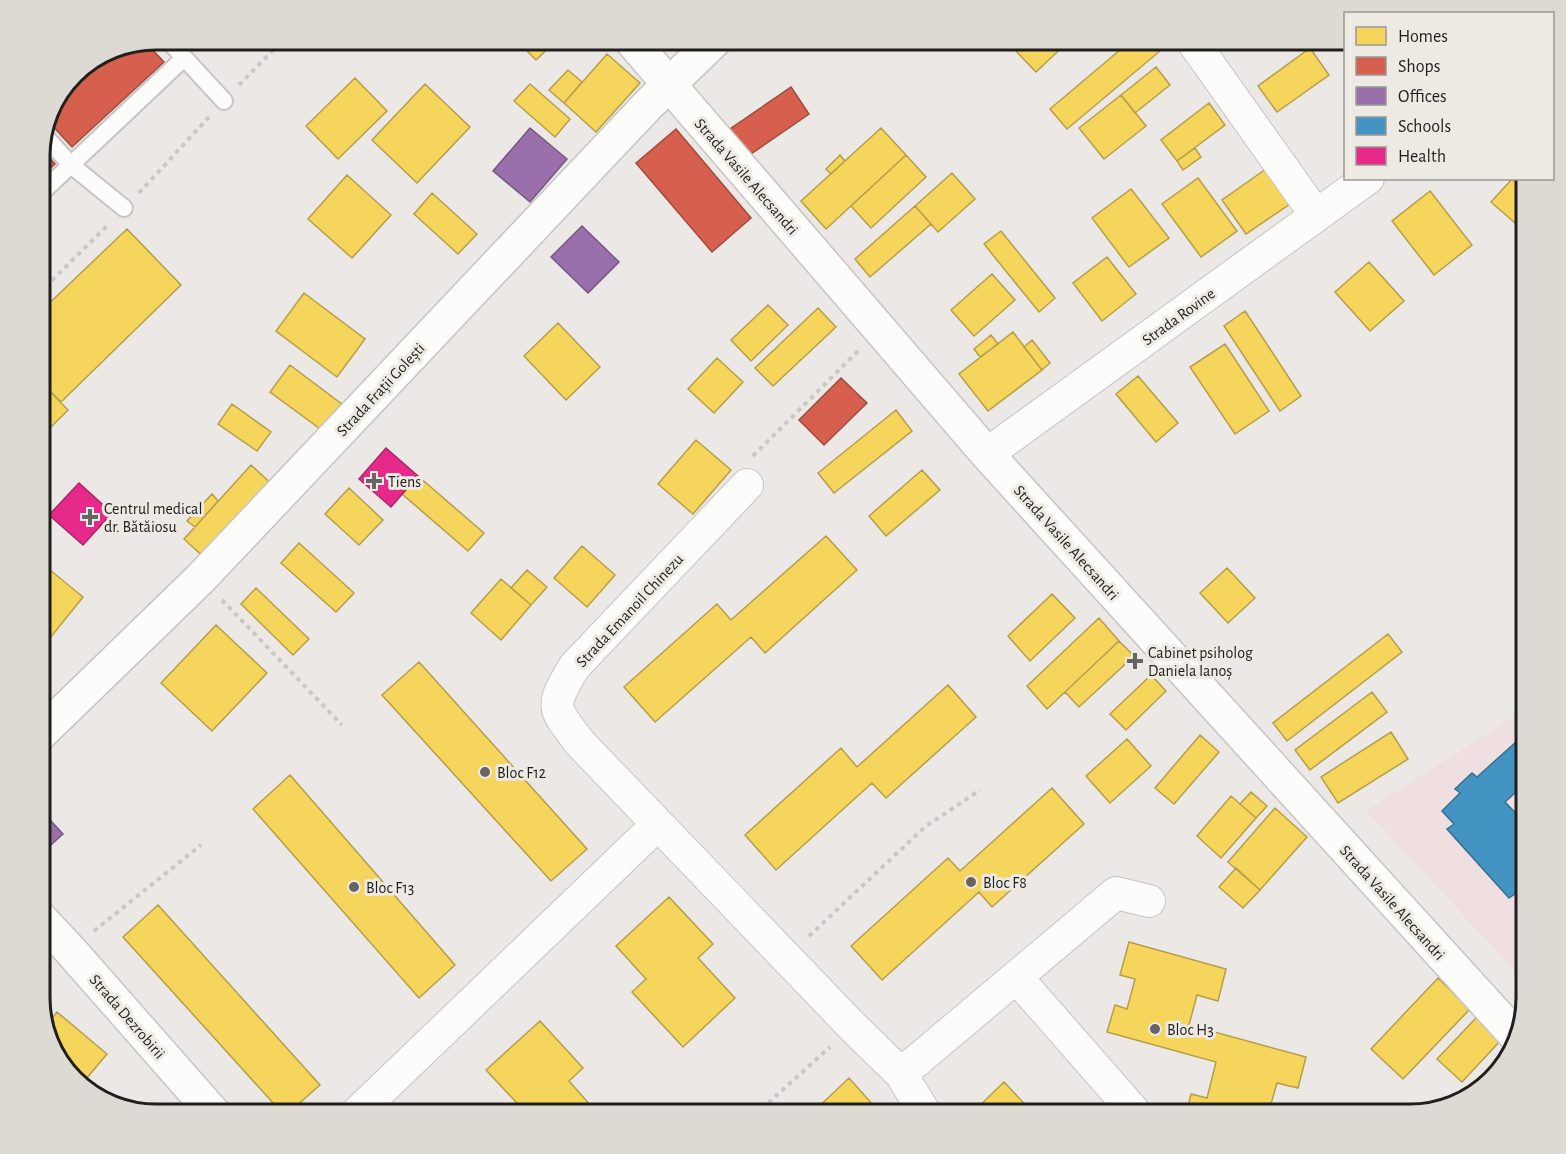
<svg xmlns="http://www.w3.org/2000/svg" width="1566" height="1154" font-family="'Alegreya Sans',sans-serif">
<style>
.education{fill:#efdfe0}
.homes{fill:#f6d55c;stroke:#b69e49;stroke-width:1.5}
.shops{fill:#d6604d;stroke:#9f4c3f;stroke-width:1.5}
.offices{fill:#9970ab;stroke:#755880;stroke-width:1.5}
.schools{fill:#4393c3;stroke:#387091;stroke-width:1.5}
.health{fill:#e7298a;stroke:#ab2669;stroke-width:1.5}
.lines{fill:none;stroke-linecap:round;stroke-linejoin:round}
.lane-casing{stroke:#c7c5c3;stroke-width:20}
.street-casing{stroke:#c7c5c3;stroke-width:34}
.secondary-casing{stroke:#c7c5c3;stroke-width:36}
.path{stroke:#c9c8c6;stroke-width:4;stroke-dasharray:4.5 4.5;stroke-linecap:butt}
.lane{stroke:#fcfcfb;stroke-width:16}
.street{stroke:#fcfcfb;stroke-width:32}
.secondary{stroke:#fcfcfb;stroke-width:33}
.poi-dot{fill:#676563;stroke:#ede9e3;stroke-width:2}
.labels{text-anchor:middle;stroke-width:6;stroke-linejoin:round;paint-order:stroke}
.street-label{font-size:16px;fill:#201f1d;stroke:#ede9e3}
.poi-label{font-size:16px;fill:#201f1d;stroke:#ede9e3;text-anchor:start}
.rim{fill:none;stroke:#201f1d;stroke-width:3}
</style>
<rect width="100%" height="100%" fill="#ebe8e5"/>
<path class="education" d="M 1527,708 L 1527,968 L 1519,975 L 1366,811 Z"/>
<path class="homes" d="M 515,39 L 558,39 L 536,60 Z
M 1023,39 L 1071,39 L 1036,72 L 1013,48 Z
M 1133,39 L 1150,39 L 1160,51 L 1067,129 L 1050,109 Z
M 1310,48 L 1329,75 L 1277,112 L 1258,86 Z
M 607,54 L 640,83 L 596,132 L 564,103 Z
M 1156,67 L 1170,85 L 1135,113 L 1121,95 Z
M 568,70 L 582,82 L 564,103 L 549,90 Z
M 355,78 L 387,111 L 338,159 L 306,126 Z
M 425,84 L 470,127 L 417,183 L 372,140 Z
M 530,84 L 570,119 L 555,137 L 514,101 Z
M 1121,95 L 1146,126 L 1104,159 L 1079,128 Z
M 1209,103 L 1225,125 L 1177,161 L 1161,140 Z
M 881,128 L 906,155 L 826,229 L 801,201 Z
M 1195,148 L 1201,157 L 1183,170 L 1177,161 Z
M 840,155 L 845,161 L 831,174 L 826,169 Z
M 906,155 L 926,177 L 871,228 L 851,206 Z
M 1266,169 L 1290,204 L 1246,234 L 1222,200 Z
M 952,173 L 975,199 L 938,232 L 915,206 Z
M 347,175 L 391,215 L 352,258 L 308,219 Z
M 1198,178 L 1237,231 L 1201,257 L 1162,204 Z
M 1512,179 L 1527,192 L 1527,225 L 1523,230 L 1491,202 Z
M 1131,189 L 1169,238 L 1129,267 L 1092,218 Z
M 1430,191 L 1472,245 L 1434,275 L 1392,221 Z
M 432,193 L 477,234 L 458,254 L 414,214 Z
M 915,206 L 931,224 L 870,277 L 855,259 Z
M 127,229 L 181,285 L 61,402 L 39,380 L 39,313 Z
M 1001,231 L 1055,298 L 1039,312 L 984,244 Z
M 1107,257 L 1136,294 L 1102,321 L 1073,283 Z
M 1369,262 L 1404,301 L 1370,331 L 1335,292 Z
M 992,274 L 1015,300 L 974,336 L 951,310 Z
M 304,293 L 365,339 L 337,377 L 276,331 Z
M 768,305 L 788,325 L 751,361 L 731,340 Z
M 818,308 L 836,327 L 773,386 L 755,368 Z
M 1245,311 L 1301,396 L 1280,411 L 1224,326 Z
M 558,323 L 600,367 L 566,400 L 524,356 Z
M 1013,332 L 1042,370 L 988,411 L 959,374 Z
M 991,335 L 998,344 L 980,357 L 974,349 Z
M 1032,340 L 1050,363 L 1042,370 L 1024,347 Z
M 1225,344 L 1269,411 L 1235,434 L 1190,367 Z
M 717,358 L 743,382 L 714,413 L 688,389 Z
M 290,365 L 343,405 L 323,431 L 270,392 Z
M 1138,376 L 1178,423 L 1156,442 L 1116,394 Z
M 39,380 L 68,410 L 40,438 L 39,437 Z
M 232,404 L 271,432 L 257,451 L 218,424 Z
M 896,410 L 912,431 L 834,493 L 818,473 Z
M 696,440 L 731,470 L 693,514 L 658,484 Z
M 251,465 L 275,487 L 208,561 L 184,539 Z
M 922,470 L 940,490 L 886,536 L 869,516 Z
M 418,476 L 484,533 L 468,551 L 402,494 Z
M 349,488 L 383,520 L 359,545 L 325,514 Z
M 212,494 L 218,501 L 195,527 L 187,521 Z
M 826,536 L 857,570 L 765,653 L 751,637 L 655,722 L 624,687 L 717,604 L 731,620 Z
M 299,543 L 354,593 L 336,612 L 281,563 Z
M 582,546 L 615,575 L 587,607 L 554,578 Z
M 39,561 L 83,597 L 50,638 L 39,629 Z
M 1227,568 L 1255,598 L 1228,623 L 1200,593 Z
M 527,570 L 547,587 L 531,605 L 511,588 Z
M 501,579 L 531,605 L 501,640 L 471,613 Z
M 256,588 L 309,639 L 293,655 L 241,604 Z
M 1052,594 L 1075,618 L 1030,661 L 1008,636 Z
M 1099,618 L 1119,641 L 1047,709 L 1027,686 Z
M 216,625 L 267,673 L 212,731 L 161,683 Z
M 1388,634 L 1402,652 L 1287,741 L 1273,723 Z
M 1119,641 L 1134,656 L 1079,707 L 1065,692 Z
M 419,662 L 587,849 L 551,881 L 382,695 Z
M 1151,675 L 1166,691 L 1126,730 L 1110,714 Z
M 948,685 L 976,717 L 886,798 L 872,783 L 776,870 L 745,835 L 841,748 L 857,767 Z
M 1372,692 L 1387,712 L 1310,770 L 1295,750 Z
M 1391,732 L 1408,759 L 1338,803 L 1321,777 Z
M 1200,735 L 1219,752 L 1174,804 L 1155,788 Z
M 1127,739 L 1151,766 L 1110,803 L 1086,776 Z
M 290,775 L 455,965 L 419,998 L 253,809 Z
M 1052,788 L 1084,824 L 992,907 L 979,892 L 882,980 L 851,946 L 948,858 L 960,871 Z
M 1251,792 L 1267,806 L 1256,818 L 1240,804 Z
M 1231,796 L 1256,818 L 1221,858 L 1197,836 Z
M 1275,808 L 1307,837 L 1260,890 L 1228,862 Z
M 1236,868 L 1260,890 L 1243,908 L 1219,887 Z
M 669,897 L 713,944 L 698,958 L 735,998 L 683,1047 L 632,992 L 646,979 L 616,946 Z
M 158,905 L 320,1085 L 286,1115 L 284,1115 L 123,937 Z
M 1129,942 L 1226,969 L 1218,1001 L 1197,995 L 1189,1025 L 1306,1057 L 1298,1088 L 1277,1083 L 1268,1114 L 1274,1115 L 1186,1115 L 1191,1094 L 1207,1098 L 1216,1062 L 1107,1032 L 1115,1005 L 1127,1009 L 1135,979 L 1120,975 Z
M 1438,978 L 1470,1009 L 1403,1079 L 1371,1049 Z
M 57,1012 L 107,1054 L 80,1086 L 51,1051 L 45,1027 Z
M 1477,1017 L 1501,1040 L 1462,1082 L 1437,1059 Z
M 540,1021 L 583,1068 L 569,1081 L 599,1115 L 503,1115 L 517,1103 L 486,1070 Z
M 1508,1055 L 1503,1069 L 1471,1096 Z
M 849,1078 L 882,1115 L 810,1115 Z
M 1004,1082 L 1035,1115 L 970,1115 Z"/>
<path class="shops" d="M 146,43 L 164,62 L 72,147 L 47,120 L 51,104 L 78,68 Z
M 791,87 L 809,114 L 748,156 L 730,129 Z
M 676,129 L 751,218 L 712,252 L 636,163 Z
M 39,147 L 55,164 L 39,178 Z
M 841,378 L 867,403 L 824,445 L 799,420 Z"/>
<path class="offices" d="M 530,128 L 567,159 L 530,202 L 493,171 Z
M 582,226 L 619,262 L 588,293 L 551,257 Z
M 39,808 L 63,834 L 41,854 L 39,852 Z"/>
<path class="schools" d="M 1516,742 L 1527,753 L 1527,782 L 1505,802 L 1527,825 L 1527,908 L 1515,894 L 1509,898 L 1447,829 L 1454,824 L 1442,811 L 1460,793 L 1455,789 L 1472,773 L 1477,777 Z"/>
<path class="health" d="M 386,448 L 418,476 L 391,507 L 359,479 Z
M 79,483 L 112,513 L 83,545 L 49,515 Z"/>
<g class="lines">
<g class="lane-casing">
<path id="lane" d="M 167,39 L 224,101
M 43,134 L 71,165 L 124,208
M 39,195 L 184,58"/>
</g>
<g class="street-casing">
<path id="street" d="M 1191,39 L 1316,215
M 987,454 L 1368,178
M 747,485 L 574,667 C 550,708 552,706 580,743 L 852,1026 L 901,1074 L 1116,893 L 1149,901
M 1017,978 L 1137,1115
M 901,1074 L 926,1115
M 355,1115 L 657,825"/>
</g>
<g class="secondary-casing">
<path id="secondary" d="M 630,39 L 987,454 L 1515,1035
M 39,735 L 201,578 L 649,104 L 716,39
M 39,917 L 70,950 L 215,1115"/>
</g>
<path class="path" d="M 239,85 L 284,39
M 139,193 L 209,117
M 39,293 L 109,224
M 753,456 L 858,351
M 222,600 L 342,725
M 94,931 L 201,845
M 809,936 L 925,827 L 980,790
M 755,1115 L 830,1047"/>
<use href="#lane" class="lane"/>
<use href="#street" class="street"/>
<use href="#secondary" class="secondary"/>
</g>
<g class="poi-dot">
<path d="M371 472h6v6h6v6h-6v6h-6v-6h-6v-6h6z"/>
<path d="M87 508h6v6h6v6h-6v6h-6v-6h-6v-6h6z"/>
<path d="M1132 652h6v6h6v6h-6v6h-6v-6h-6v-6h6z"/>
<circle cx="485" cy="772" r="6"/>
<circle cx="971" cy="882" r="6"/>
<circle cx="354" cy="887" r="6"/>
<circle cx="1155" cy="1029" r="6"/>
</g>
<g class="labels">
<g class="street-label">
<text transform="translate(747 176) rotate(49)" y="6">Strada Vasile Alecsandri</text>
<text transform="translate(1178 316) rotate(-36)" y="6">Strada Rovine</text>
<text transform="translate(380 389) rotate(-47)" y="6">Strada Frații Golești</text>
<text transform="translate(1067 542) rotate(48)" y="6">Strada Vasile Alecsandri</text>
<text transform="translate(629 610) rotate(-47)" y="6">Strada Emanoil Chinezu</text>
<text transform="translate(1393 902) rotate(48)" y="6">Strada Vasile Alecsandri</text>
<text transform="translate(128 1016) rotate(49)" y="6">Strada Dezrobirii</text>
</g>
<g class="poi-label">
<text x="388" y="487">Tiens</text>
<text x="104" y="514">Centrul medical<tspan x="104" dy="18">dr. Bătăiosu</tspan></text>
<text x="1148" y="658">Cabinet psiholog<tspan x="1148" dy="18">Daniela Ianoș</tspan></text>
<text x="497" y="778">Bloc F12</text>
<text x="983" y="888">Bloc F8</text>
<text x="366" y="893">Bloc F13</text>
<text x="1167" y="1035">Bloc H3</text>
</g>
</g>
<path d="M0 0H1566V1154H0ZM156 50H1410A106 106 0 0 1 1516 156V998A106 106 0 0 1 1410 1104H156A106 106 0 0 1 50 998V156A106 106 0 0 1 156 50Z" fill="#ddd9d3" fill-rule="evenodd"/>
<path class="rim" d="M156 50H1410A106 106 0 0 1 1516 156V998A106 106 0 0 1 1410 1104H156A106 106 0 0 1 50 998V156A106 106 0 0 1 156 50Z"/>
<rect x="1344" y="12" width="210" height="168" fill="#ede9e3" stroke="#9b9894" stroke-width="1.5"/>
<rect x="1356" y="27" width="30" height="18" fill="#f6d55c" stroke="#9b9894" stroke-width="1.5"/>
<text x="1398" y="42" font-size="18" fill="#201f1d">Homes</text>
<rect x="1356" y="57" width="30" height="18" fill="#d6604d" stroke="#9b9894" stroke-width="1.5"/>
<text x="1398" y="72" font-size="18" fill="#201f1d">Shops</text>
<rect x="1356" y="87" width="30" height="18" fill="#9970ab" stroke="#9b9894" stroke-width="1.5"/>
<text x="1398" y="102" font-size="18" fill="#201f1d">Offices</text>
<rect x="1356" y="117" width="30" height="18" fill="#4393c3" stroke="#9b9894" stroke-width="1.5"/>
<text x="1398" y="132" font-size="18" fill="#201f1d">Schools</text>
<rect x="1356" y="147" width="30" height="18" fill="#e7298a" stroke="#9b9894" stroke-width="1.5"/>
<text x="1398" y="162" font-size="18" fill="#201f1d">Health</text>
</svg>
